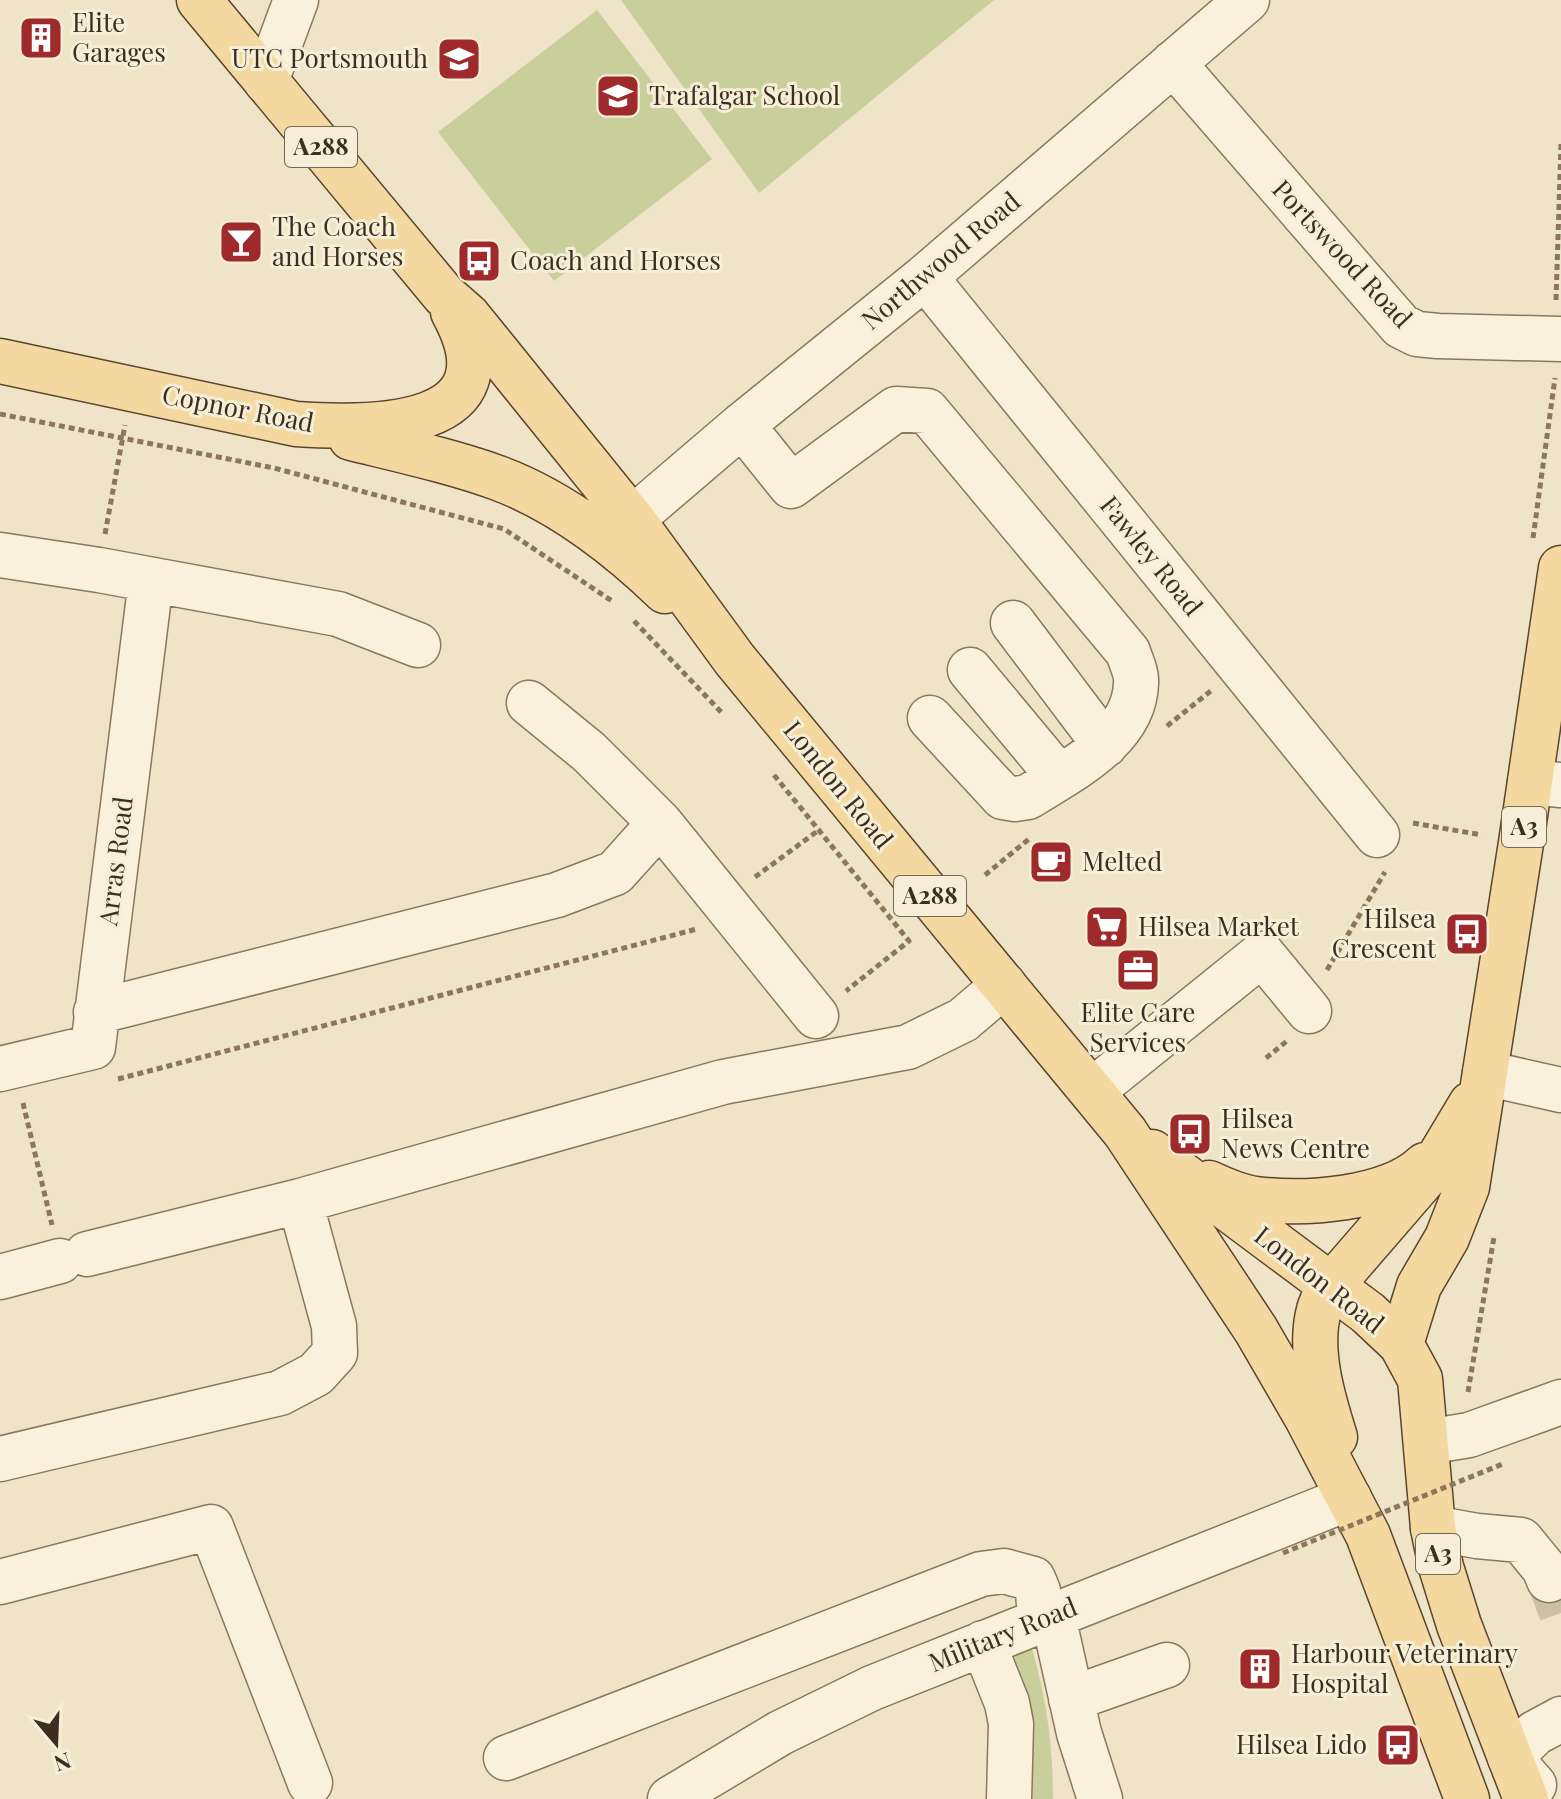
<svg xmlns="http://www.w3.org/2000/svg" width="1561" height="1799" font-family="'Playfair Display',serif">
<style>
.green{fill:#c9cf9b}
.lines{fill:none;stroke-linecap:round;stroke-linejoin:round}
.minor-tunnel{stroke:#ccc0a6;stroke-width:44;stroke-dasharray:44 22;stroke-linecap:butt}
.minor-casing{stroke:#8d765c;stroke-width:47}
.major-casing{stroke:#5b4430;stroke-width:47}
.path{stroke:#8d765c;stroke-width:5;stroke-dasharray:6 4;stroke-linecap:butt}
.minor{stroke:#faf1dc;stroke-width:44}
.major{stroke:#f3d9a0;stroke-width:44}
.path-bridge{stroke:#8d765c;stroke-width:5;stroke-dasharray:6 4;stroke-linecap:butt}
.labels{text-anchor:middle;stroke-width:6;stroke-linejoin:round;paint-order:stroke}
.shield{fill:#f7eed8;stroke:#756857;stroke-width:2}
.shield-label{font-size:24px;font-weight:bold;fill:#3d2e20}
.poi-label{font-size:26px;fill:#3d2e20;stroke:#f7eed8;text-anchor:start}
.street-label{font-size:26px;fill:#3d2e20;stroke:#f7eed8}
</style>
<rect width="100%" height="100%" fill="#f0e4c8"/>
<path class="green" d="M 621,0 L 994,0 L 759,193 Z
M 597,10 L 712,159 L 554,281 L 438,132 Z
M 1029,1639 C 1046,1693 1053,1743 1053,1799 L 1024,1799 L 1006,1651 Z"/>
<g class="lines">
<path class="minor-tunnel" d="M 1549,1580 L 1561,1613"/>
<g class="minor-casing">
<path id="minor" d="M 1173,63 L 1401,326 L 1417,334 L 1438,336 L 1561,339
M 266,81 L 296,0
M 925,277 L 1377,835
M 742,425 L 791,486 L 896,409 L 927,411 L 1128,652 C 1131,662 1137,673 1136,683 C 1135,739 1069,771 1028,797 L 1015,799 L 1003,797 L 930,718
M 632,519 L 742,425 L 925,277 L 1247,0
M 0,555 L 99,570 L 338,614 L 418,645
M 1013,623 L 1105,745
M 970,670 L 1059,777
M 1530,782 L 1561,785
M 660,823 L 816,1016
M 96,1012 L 557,895 L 615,873 L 660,823 L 589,752 L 529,703
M 0,1069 L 93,1047 L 151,580
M 1485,1073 L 1561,1090
M 1092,1091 L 1262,954 L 1309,1011
M 87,1254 L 300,1201 L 723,1082 L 908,1047 L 963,1020 L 1004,985
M 0,1277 L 60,1261
M 1427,1442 L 1469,1435 L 1561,1402
M 0,1459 L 280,1393 L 316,1374 L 335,1353 L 334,1326 L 300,1201
M 1433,1528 L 1477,1536 L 1521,1540 L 1544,1568 L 1549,1580
M 0,1582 L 211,1527 L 310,1783
M 1053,1616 L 1079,1733 L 1100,1799
M 983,1643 L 1007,1703 L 1011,1724 L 1009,1799
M 1071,1699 L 1167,1665
M 506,1758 L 981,1574 L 1004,1571 L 1033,1579 L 1038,1591 L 1040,1621
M 1534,1785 L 1510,1758 L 1535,1733 L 1561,1719
M 670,1799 L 780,1733 L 872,1688 L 1349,1498"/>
</g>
<g class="major-casing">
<path id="major" d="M 199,0 L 444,295 L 468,316 L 632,519 L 735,660 L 1125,1132 L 1256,1330 L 1307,1418 L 1368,1535 L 1467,1799
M 0,361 L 296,424 C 371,429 518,431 453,312
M 351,438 C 400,450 451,461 498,478 C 560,501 618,546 665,591
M 1152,1152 L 1368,1313 L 1401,1344 L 1420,1379 L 1433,1528 L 1441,1567 L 1459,1625 L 1526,1799
M 1209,1183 C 1224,1190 1240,1197 1256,1199 C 1305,1205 1388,1200 1425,1165
M 1401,1344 L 1419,1286 L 1447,1238 L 1467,1187 L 1521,843 L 1561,568
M 1335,1437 C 1323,1399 1308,1350 1319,1310 C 1321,1302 1326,1294 1330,1287 L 1432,1169 L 1471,1104"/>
</g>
<path class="path" d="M 1556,300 L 1561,144
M 0,414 L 274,468 L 504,529 L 612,601
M 105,534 L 125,425
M 1533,538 L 1555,378
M 634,621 L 724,715
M 1167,726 L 1212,690
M 774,775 L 909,941 L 846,991
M 1413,823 L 1482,835
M 985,875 L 1029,839
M 755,877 L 819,830
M 1327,970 L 1385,872
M 1266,1058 L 1287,1041
M 118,1079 L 697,929
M 23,1103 L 52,1225
M 1468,1392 L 1494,1237"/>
<use href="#minor" class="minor"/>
<use href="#major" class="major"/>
<path class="path-bridge" d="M 1283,1553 L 1505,1463"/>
</g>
<defs>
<g id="building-square" transform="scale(2.3)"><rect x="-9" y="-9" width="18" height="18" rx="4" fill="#9e2a2b" stroke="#f7eed8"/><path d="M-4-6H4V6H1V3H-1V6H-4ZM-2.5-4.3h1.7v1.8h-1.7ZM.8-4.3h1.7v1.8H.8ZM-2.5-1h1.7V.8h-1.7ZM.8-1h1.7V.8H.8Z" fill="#fff"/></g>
<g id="school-square" transform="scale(2.3)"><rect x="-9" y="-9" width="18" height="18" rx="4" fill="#9e2a2b" stroke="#f7eed8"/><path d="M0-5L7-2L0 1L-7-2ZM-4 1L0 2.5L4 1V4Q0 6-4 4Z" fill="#fff"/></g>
<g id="bar-square" transform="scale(2.3)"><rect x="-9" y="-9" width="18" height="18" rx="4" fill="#9e2a2b" stroke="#f7eed8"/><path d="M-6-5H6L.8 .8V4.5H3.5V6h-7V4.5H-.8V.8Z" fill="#fff"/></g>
<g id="bus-square" transform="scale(2.3)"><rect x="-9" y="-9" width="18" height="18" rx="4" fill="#9e2a2b" stroke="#f7eed8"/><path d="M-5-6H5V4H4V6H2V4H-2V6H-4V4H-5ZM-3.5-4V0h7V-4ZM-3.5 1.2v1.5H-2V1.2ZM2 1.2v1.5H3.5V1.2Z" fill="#fff"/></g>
<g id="cafe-square" transform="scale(2.3)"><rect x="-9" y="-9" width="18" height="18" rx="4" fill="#9e2a2b" stroke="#f7eed8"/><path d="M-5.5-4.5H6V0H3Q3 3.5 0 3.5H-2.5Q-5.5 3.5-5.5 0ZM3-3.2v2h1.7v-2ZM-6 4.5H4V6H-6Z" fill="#fff"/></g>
<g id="supermarket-square" transform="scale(2.3)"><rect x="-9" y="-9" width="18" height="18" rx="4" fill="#9e2a2b" stroke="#f7eed8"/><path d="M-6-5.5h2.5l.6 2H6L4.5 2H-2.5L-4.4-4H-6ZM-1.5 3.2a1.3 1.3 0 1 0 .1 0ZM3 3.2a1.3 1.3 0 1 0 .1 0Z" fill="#fff"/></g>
<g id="office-square" transform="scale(2.3)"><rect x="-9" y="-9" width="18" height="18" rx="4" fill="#9e2a2b" stroke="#f7eed8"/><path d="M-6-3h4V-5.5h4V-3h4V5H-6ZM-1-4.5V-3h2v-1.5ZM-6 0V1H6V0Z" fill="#fff"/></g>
</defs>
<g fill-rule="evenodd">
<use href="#building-square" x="41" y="38"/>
<use href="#school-square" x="459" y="59"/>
<use href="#school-square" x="618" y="96"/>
<use href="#bar-square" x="241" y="242"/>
<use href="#bus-square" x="479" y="261"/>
<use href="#cafe-square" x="1051" y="862"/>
<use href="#supermarket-square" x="1107" y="927"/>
<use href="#bus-square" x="1467" y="934"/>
<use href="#office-square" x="1138" y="970"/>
<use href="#bus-square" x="1190" y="1134"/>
<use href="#building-square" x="1260" y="1669"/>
<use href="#bus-square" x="1398" y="1745"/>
</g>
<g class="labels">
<g class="shield">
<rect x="285" y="127" width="72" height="40" rx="6"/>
<rect x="1502" y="807" width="44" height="40" rx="6"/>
<rect x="894" y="876" width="72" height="40" rx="6"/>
<rect x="1416" y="1534" width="44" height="40" rx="6"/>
</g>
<g class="shield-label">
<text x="321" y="155">A288</text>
<text x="1524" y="835">A3</text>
<text x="930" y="904">A288</text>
<text x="1438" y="1562">A3</text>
</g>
<g class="poi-label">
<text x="72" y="32">Elite<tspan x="72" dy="30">Garages</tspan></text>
<text x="428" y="68" text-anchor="end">UTC Portsmouth</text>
<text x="649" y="105">Trafalgar School</text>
<text x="272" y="236">The Coach<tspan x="272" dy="30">and Horses</tspan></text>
<text x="510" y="270">Coach and Horses</text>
<text x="1082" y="871">Melted</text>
<text x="1436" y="928" text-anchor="end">Hilsea<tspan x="1436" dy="30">Crescent</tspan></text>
<text x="1138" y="936">Hilsea Market</text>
<text x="1138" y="1022" text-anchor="middle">Elite Care<tspan x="1138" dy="30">Services</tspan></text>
<text x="1221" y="1128">Hilsea<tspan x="1221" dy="30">News Centre</tspan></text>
<text x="1291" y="1663">Harbour Veterinary<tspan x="1291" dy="30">Hospital</tspan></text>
<text x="1367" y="1754" text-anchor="end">Hilsea Lido</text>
</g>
<g class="street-label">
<text transform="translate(1342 254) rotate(47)" y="9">Portswood Road</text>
<text transform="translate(941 261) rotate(-40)" y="9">Northwood Road</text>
<text transform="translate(238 409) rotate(11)" y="9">Copnor Road</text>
<text transform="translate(1151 556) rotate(51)" y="9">Fawley Road</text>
<text transform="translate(838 785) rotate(51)" y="9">London Road</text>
<text transform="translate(116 861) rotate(-83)" y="9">Arras Road</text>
<text transform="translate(1319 1280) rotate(38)" y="9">London Road</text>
<text transform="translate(1003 1635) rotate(-22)" y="9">Military Road</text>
</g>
</g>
<g transform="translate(56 1743) rotate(161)" stroke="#f7eed8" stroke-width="6" paint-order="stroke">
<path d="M0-6L14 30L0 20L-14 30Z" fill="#3d2e20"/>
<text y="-12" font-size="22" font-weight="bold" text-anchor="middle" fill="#3d2e20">N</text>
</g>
</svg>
